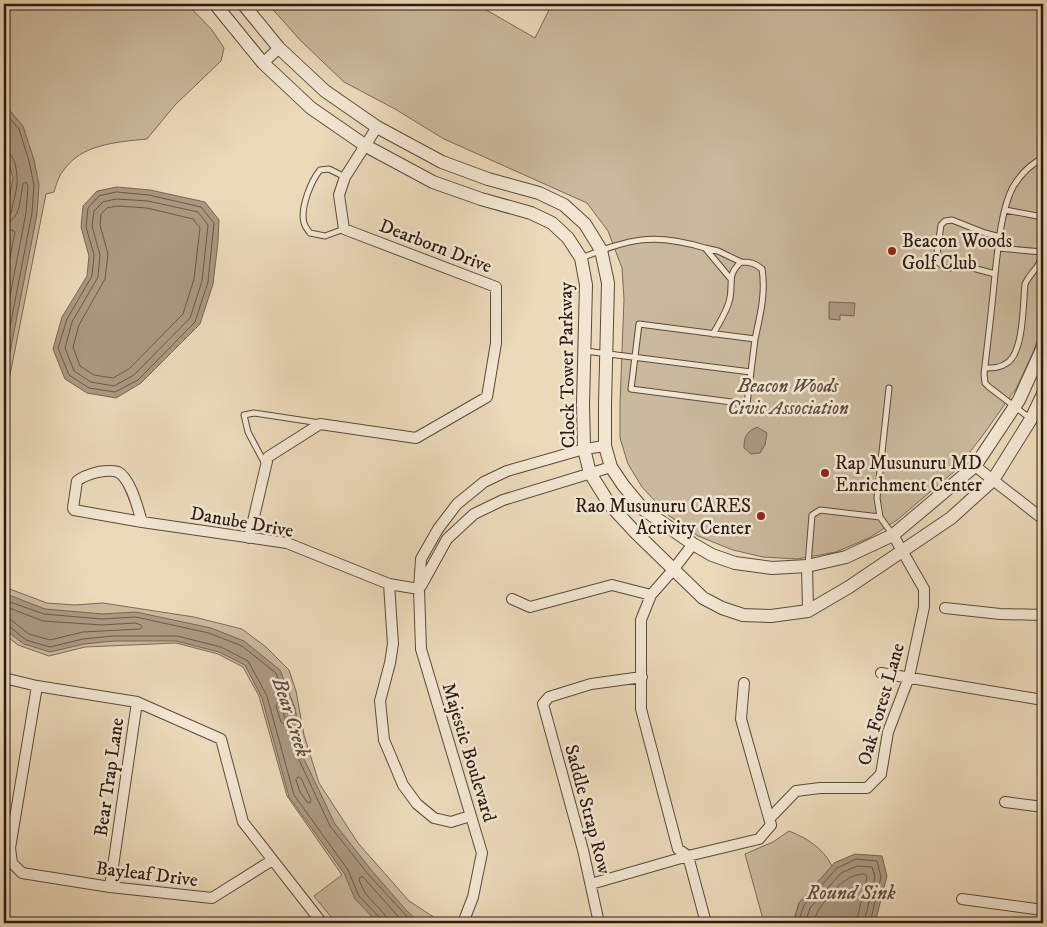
<svg xmlns="http://www.w3.org/2000/svg" width="1047" height="927" font-family="'IM FELL DW Pica',serif">
<style>
.green{fill:#cab99d;stroke:#7a6a58}
.water{fill:#aa9880;stroke:#776654}
.lines{fill:none;stroke-linecap:round;stroke-linejoin:round}
.shore{stroke:#6a5a49;stroke-width:1}
.service-casing{stroke:#5b4a3c;stroke-width:7}
.minor-casing{stroke:#5b4a3c;stroke-width:12}
.tertiary-casing{stroke:#5b4a3c;stroke-width:14}
.service{stroke:#f2e6d2;stroke-width:5}
.minor{stroke:#f2e6d2;stroke-width:10}
.tertiary{stroke:#f2e6d2;stroke-width:12}
.poi-dot{fill:#8f2418;stroke:#f2e6d2;stroke-width:2}
.labels{text-anchor:middle;stroke-width:5;stroke-linejoin:round;paint-order:stroke}
.poi-label{font-size:19px;fill:#2b1b12;stroke:#f2e6d2;text-anchor:start}
.street-label{font-size:19px;fill:#2b1b12;stroke:#f2e6d2}
.park-label{font-size:19px;font-style:italic;fill:#5b4a3c;stroke:#f2e6d2}
.water-label{font-size:20px;font-style:italic;fill:#5e4d3e;stroke:#f2e6d2}
</style>
<rect width="100%" height="100%" fill="#ebd9b9"/>
<filter id="stains"><feTurbulence type="fractalNoise" baseFrequency=".004" numOctaves="4"/><feColorMatrix values="0 0 0 0 .2 0 0 0 0 .09 0 0 0 0 .02 0 0 0 .5 -.17"/></filter>
<radialGradient id="worn" r=".72"><stop offset=".6" stop-color="#630" stop-opacity="0"/><stop offset="1" stop-color="#630" stop-opacity=".3"/></radialGradient>
<path class="green" d="M 4,4 L 187,4 L 212,30 L 224,48 L 221,61 L 175,105 L 147,139 C 117,142 81,144 63,171 C 58,177 56,186 54,192 L 46,194 L 4,405 L 4,188 L 6,175 L 4,170 Z
M 268,4 L 476,4 L 535,38 L 552,4 L 1043,4 L 1043,324 L 1034,350 L 1017,387 L 983,435 L 956,470 L 897,520 L 869,538 L 836,552 L 797,559 L 763,557 L 733,550 L 698,536 L 668,515 L 642,487 L 628,464 L 620,438 L 620,404 L 624,299 L 622,268 L 608,231 L 587,203 L 444,139 L 395,109 L 344,82 L 301,41 Z
M 4,584 L 7,588 L 47,603 L 75,605 L 103,603 L 194,617 L 242,629 L 266,647 L 289,670 L 296,691 L 304,735 L 319,783 L 358,843 L 409,901 L 443,923 L 336,923 L 314,896 L 342,875 L 287,796 L 259,696 L 243,667 L 218,654 L 176,643 L 85,647 L 49,656 L 18,645 L 4,634 Z
M 789,831 C 807,838 823,848 832,866 L 799,903 L 793,923 L 764,923 L 745,854 L 773,842 Z"/>
<path class="water" d="M 4,104 L 23,126 L 34,160 L 39,185 L 37,214 L 4,383 L 4,224 L 13,178 L 4,148 Z
M 117,187 L 150,190 L 205,202 L 219,220 L 218,242 L 213,284 L 200,324 L 141,383 L 116,398 L 87,393 L 65,379 L 53,349 L 62,317 L 87,276 L 89,256 L 81,227 L 83,206 L 97,191 Z
M 829,302 L 855,303 L 854,316 L 840,315 L 840,320 L 829,319 Z
M 757,427 L 767,433 L 765,445 L 760,453 L 751,454 L 744,448 C 744,437 746,432 757,427 Z
M 4,593 L 45,609 L 102,614 L 136,612 L 211,628 L 244,641 L 280,670 L 295,708 L 304,759 L 335,824 L 372,871 L 406,910 L 420,923 L 378,923 L 355,899 L 344,873 L 289,797 L 262,698 L 245,665 L 219,652 L 176,641 L 114,641 L 84,644 L 50,652 L 24,644 L 4,629 Z
M 855,854 L 882,856 L 887,876 L 875,923 L 793,923 L 799,903 L 832,866 L 834,863 Z"/>
<g class="lines">
<path class="shore" d="M 4,112 L 19,129 L 29,161 L 34,185 L 32,213 L 4,358
M 4,150 C 13,151 17,168 17,177 C 18,188 13,202 11,213 L 8,216 L 4,217
M 117,192 L 149,195 L 201,207 L 214,223 L 208,282 L 195,322 L 138,380 L 115,392 L 89,388 L 69,375 L 58,348 L 67,319 L 92,276 L 94,255 L 86,227 L 88,208 L 99,196 Z
M 117,199 L 148,201 L 198,212 L 208,225 L 202,281 L 190,318 L 134,375 L 114,386 L 91,382 L 74,371 L 65,348 L 72,322 L 98,277 L 100,255 L 92,226 L 94,211 L 103,202 Z
M 118,206 L 147,208 L 193,219 L 200,228 L 194,279 L 183,314 L 129,369 L 113,378 L 94,375 L 80,366 L 73,347 L 79,325 L 105,279 L 108,254 L 100,225 L 101,214 L 107,208 Z
M 4,223 C 21,222 20,197 23,184 L 26,182 L 28,186 L 26,213 L 4,327
M 4,231 L 12,230 L 15,232 L 4,288
M 4,600 L 44,614 L 102,619 L 136,617 L 209,633 L 242,646 L 276,673 L 290,710 L 299,760 L 330,826 L 368,874 L 413,923
M 4,606 L 43,621 L 102,625 L 135,623 L 141,625 L 142,627 L 140,629 L 83,632 L 50,640 L 29,634 L 11,620 L 4,619
M 4,625 L 9,626 L 26,640 L 50,647 L 83,639 L 113,636 L 177,636 L 221,647 L 248,661 L 267,696 L 294,795 L 348,870 L 359,896 L 380,918 L 381,923
M 278,703 L 281,704 L 286,722 L 284,724 L 281,722 L 276,706 Z
M 298,777 L 301,778 L 311,800 L 310,803 L 307,802 L 300,792 L 296,780 Z
M 388,923 L 385,915 L 365,893 L 359,880 L 360,877 L 363,877 L 404,923
M 798,923 L 804,905 L 837,868 L 856,859 L 877,861 L 881,877 L 870,923
M 805,923 L 810,908 L 841,873 L 857,866 L 872,867 L 875,877 L 864,923
M 813,923 C 818,905 844,872 865,874 L 867,877 L 856,923"/>
<g class="service-casing">
<path id="service" d="M 1005,210 L 1043,217
M 344,229 L 325,236 L 310,233 C 308,230 305,227 304,223 C 300,208 311,181 320,170 L 329,169 L 345,177
M 581,258 C 631,239 652,232 705,248
M 995,274 L 969,267 L 946,268 L 936,261 L 941,225 L 945,221 L 952,220 L 985,233 L 1000,237
M 730,278 L 705,248 L 718,251 L 741,262
M 639,324 L 755,339 L 747,404 L 631,389 Z
M 713,334 C 719,323 728,310 730,298 C 733,281 727,275 741,262 C 750,262 755,263 762,269 C 766,293 760,316 755,339
M 585,351 L 751,372
M 985,368 C 993,368 1000,368 1007,363 C 1024,352 1023,303 1025,284 C 1032,269 1040,270 1042,252 L 998,248
M 889,388 L 877,498 L 880,517 L 893,535
M 1031,419 L 989,387 L 985,383 L 984,374 C 988,341 992,307 995,274 C 998,249 1001,209 1013,187 C 1020,175 1031,164 1043,158
M 265,464 L 248,432 L 244,415 L 254,413 L 320,423
M 808,565 L 812,515 L 820,510 L 880,517"/>
</g>
<g class="minor-casing">
<path id="minor" d="M 263,63 L 279,48
M 975,466 L 1043,519
M 142,522 C 138,509 131,479 118,472 C 112,470 104,471 98,472 C 90,474 83,476 77,481 L 73,508 L 74,510 L 142,522 L 287,543 L 389,584 L 419,589
M 249,538 L 268,457 L 320,424 L 416,438 L 487,397 L 496,343 L 496,287 L 344,229 L 339,195 L 345,177 L 377,127
M 693,544 L 673,570 L 651,595 L 641,620 L 641,709 L 678,849 L 688,856 L 706,923
M 807,566 L 808,611
M 389,584 L 393,644 L 390,663 L 380,701 L 384,740 L 403,785 L 417,804 L 434,818 L 451,822 L 470,816
M 421,586 L 447,539 L 474,514 L 503,500 L 611,467
M 512,599 L 530,607 L 612,585 L 651,595
M 945,608 L 1000,614 L 1043,615
M 881,673 L 1043,700
M 4,678 L 37,686 L 137,702 L 221,739 L 243,822 L 322,923
M 37,686 L 10,848 L 12,863 L 22,873 L 110,887 L 212,898 L 271,861
M 1005,802 L 1043,807
M 770,818 L 796,791 L 820,788 L 867,788 L 881,774 L 888,732 L 909,677 L 924,607 L 924,589 L 893,535
M 591,884 L 688,856 L 759,839 L 771,825 L 741,719 L 744,683
M 110,887 L 137,702
M 962,899 L 1043,910
M 463,923 L 473,897 L 482,853 L 421,649 L 419,589 L 421,559 L 438,529 L 457,504 L 484,482 L 507,471 L 584,449 L 605,446
M 599,923 L 583,850 L 543,704 L 549,697 L 591,684 L 642,677"/>
</g>
<g class="tertiary-casing">
<path id="tertiary" d="M 215,4 L 263,63 L 311,108 L 366,146 L 433,182 L 481,199 L 531,213 L 552,223 L 568,238 L 581,258 L 586,285 L 583,404 L 584,449 L 590,473 L 610,505 L 636,533 L 703,598 L 722,608 L 743,615 L 771,616 L 808,611 L 849,587 L 951,518 L 993,480 L 1031,419 L 1043,394
M 243,4 L 279,48 L 325,91 L 377,127 L 442,162 L 488,179 L 539,193 L 564,205 L 585,224 L 601,250 L 608,283 L 605,404 L 605,446 L 611,467 L 623,485 L 643,509 L 693,544 L 712,555 L 735,563 L 772,568 L 807,566 L 846,557 L 893,535 L 975,466 L 1019,400 L 1043,347"/>
</g>
<use href="#service" class="service"/>
<use href="#minor" class="minor"/>
<use href="#tertiary" class="tertiary"/>
</g>
<g class="poi-dot">
<circle cx="892" cy="251" r="5"/>
<circle cx="825" cy="473" r="5"/>
<circle cx="761" cy="516" r="5"/>
</g>
<g class="labels">
<g class="poi-label">
<text x="902" y="247">Beacon Woods<tspan x="902" dy="22">Golf Club</tspan></text>
<text x="835" y="469">Rap Musunuru MD<tspan x="835" dy="22">Enrichment Center</tspan></text>
<text x="751" y="512" text-anchor="end">Rao Musunuru CARES<tspan x="751" dy="22">Activity Center</tspan></text>
</g>
<g class="street-label">
<text transform="translate(436 245) rotate(21)" y="7">Dearborn Drive</text>
<text transform="translate(566 365) rotate(-91)" y="7">Clock Tower Parkway</text>
<text transform="translate(242 521) rotate(10)" y="7">Danube Drive</text>
<text transform="translate(880 704) rotate(-74)" y="7">Oak Forest Lane</text>
<text transform="translate(470 752) rotate(73)" y="7">Majestic Boulevard</text>
<text transform="translate(108 777) rotate(-82)" y="7">Bear Trap Lane</text>
<text transform="translate(589 809) rotate(75)" y="7">Saddle Strap Row</text>
<text transform="translate(147 873) rotate(7)" y="7">Bayleaf Drive</text>
</g>
<g class="park-label">
<text x="788" y="392">Beacon Woods<tspan x="788" dy="22">Civic Association</tspan></text>
</g>
<g class="water-label">
<text transform="translate(292 717) rotate(72)" y="7">Bear Creek</text>
<text x="851" y="899">Round Sink</text>
</g>
</g>
<rect width="1047" height="927" fill="none" stroke="#ebd9b9" stroke-width="20"/>
<rect x="5" y="5" width="1037" height="917" fill="none" stroke="#2b1b12" stroke-width="2.5"/>
<rect x="10" y="10" width="1027" height="907" fill="none" stroke="#2b1b12"/>
<rect width="100%" height="100%" filter="url(#stains)"/>
<rect width="100%" height="100%" fill="url(#worn)"/>
</svg>
